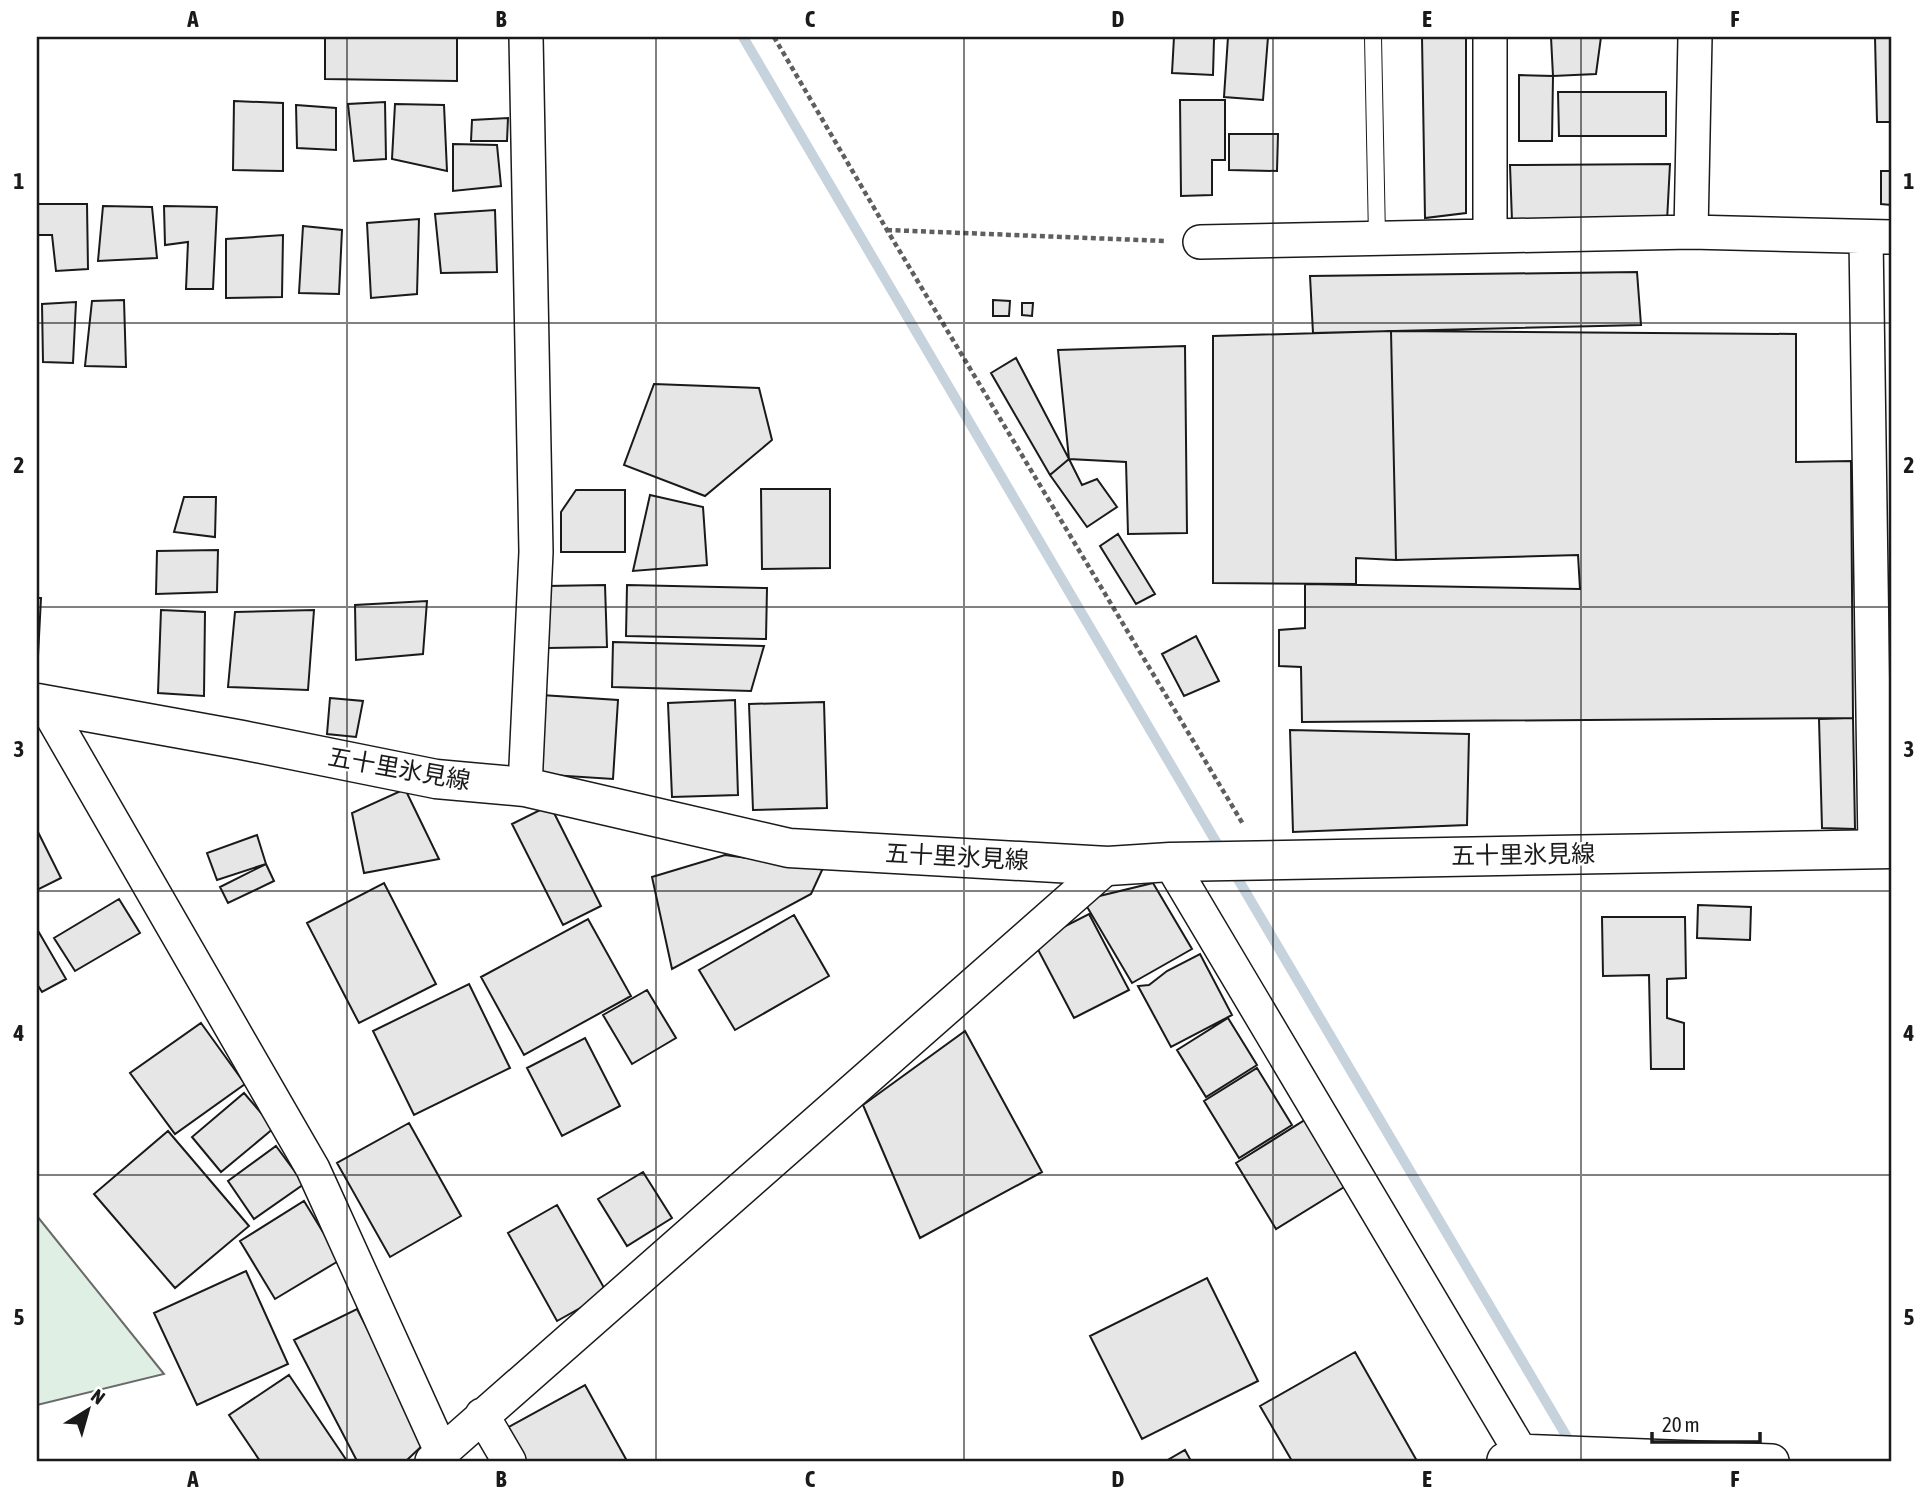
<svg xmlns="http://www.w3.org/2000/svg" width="1928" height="1498" font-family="'Asap Condensed','Noto Sans JP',sans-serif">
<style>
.green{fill:#e0efe3;stroke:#6a6a6a;stroke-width:2}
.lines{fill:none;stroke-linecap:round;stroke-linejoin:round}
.stream{stroke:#c6d2dc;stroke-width:10}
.building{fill:#e6e6e6;stroke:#1a1a1a;stroke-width:2}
.service-casing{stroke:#1a1a1a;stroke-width:18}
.minor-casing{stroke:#1a1a1a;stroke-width:36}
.secondary-casing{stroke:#1a1a1a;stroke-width:41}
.path{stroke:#5f5f5f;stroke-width:4.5;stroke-dasharray:5 3.5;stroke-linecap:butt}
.service{stroke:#fff;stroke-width:16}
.minor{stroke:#fff;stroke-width:33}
.secondary{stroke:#fff;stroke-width:38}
.grid{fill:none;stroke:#1a1a1a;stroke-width:2;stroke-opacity:0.55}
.labels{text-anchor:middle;stroke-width:5;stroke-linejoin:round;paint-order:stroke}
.street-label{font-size:24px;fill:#1a1a1a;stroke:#fff}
.neatline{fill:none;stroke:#1a1a1a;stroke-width:2.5}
.grid-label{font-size:23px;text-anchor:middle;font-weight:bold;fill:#1a1a1a}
</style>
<rect width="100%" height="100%" fill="#fff"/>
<path class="green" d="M 37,1216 L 164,1374 L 37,1405 Z"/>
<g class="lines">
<path class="stream" d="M 743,37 L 1222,852
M 1232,869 L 1574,1449"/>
</g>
<path class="building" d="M 325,37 L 457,37 L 457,81 L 325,79 Z
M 1174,37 L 1220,37 L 1214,39 L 1213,75 L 1172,73 Z
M 1228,37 L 1268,37 L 1263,100 L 1224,97 Z
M 1422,37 L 1466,37 L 1466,213 L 1425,218 Z
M 1551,37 L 1601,37 L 1596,74 L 1553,76 Z
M 1875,37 L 1891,37 L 1891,122 L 1877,122 Z
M 1519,75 L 1553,76 L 1552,141 L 1519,141 Z
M 1558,92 L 1666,92 L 1666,136 L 1559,136 Z
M 1180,100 L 1225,100 L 1225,160 L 1212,160 L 1212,195 L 1181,196 Z
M 234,101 L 283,103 L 283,171 L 233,170 Z
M 385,102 L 386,159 L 354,161 L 348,104 Z
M 395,104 L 444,105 L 447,171 L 392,159 Z
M 296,105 L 336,108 L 336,150 L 297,148 Z
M 508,118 L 507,141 L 471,141 L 472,120 Z
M 1229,134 L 1278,134 L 1277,171 L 1229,170 Z
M 453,144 L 497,145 L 501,186 L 453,191 Z
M 1670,164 L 1667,221 L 1512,221 L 1510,165 Z
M 1881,171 L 1891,171 L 1891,205 L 1881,204 Z
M 37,204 L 87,204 L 88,269 L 56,271 L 52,235 L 37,235 Z
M 103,206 L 152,207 L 157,258 L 98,261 Z
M 164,206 L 217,207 L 213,289 L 186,289 L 188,242 L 165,245 Z
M 495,210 L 497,272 L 441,273 L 435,214 Z
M 419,219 L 417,294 L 371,298 L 367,223 Z
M 303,226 L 342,230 L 339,294 L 299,293 Z
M 283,235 L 282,297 L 226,298 L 226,239 Z
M 1637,272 L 1641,325 L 1313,333 L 1310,276 Z
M 124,300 L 126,367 L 85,366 L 92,301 Z
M 993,300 L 1010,301 L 1009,316 L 993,316 Z
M 76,302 L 73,363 L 43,362 L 42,304 Z
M 1022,303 L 1033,303 L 1032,316 L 1022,315 Z
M 1391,331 L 1396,560 L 1356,558 L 1356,584 L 1213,583 L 1213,336 Z
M 1391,331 L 1796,334 L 1796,462 L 1851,461 L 1853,718 L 1302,722 L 1301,667 L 1279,666 L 1279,630 L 1305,628 L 1305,584 L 1580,589 L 1578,555 L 1396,560 Z
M 1185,346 L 1187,533 L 1128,534 L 1126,462 L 1069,459 L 1058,350 Z
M 1016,358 L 1069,459 L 1050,475 L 991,373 Z
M 654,384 L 759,388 L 772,440 L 705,496 L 624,465 Z
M 1069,459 L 1082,485 L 1097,479 L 1117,507 L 1087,527 L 1050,475 Z
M 761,489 L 830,489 L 830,568 L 762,569 Z
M 576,490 L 625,490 L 625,552 L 561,552 L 561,512 Z
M 650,495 L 703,507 L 707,565 L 633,571 Z
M 184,497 L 216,497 L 215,537 L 174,532 Z
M 1118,534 L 1155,594 L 1136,604 L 1100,546 Z
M 218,550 L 217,592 L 156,594 L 157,551 Z
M 605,585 L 607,647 L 548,648 L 547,586 Z
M 627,585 L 767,588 L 766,639 L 626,636 Z
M 37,598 L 41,598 L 38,656 L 37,656 Z
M 427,601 L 423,654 L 356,660 L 355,605 Z
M 161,610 L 205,612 L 204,696 L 158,693 Z
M 314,610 L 308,690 L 228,687 L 235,612 Z
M 1196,636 L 1219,681 L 1184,696 L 1162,654 Z
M 613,642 L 764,646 L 751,691 L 612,687 Z
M 541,695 L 618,700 L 613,779 L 536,774 Z
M 330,698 L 363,701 L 356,737 L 327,734 Z
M 735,700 L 738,795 L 672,797 L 668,703 Z
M 824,702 L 827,808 L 753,810 L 749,704 Z
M 1853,718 L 1855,829 L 1822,828 L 1819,719 Z
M 1290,730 L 1469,734 L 1467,825 L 1293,832 Z
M 405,789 L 439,859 L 364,873 L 352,813 Z
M 550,805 L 601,906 L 563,925 L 512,824 Z
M 37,830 L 61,878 L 37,890 Z
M 257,835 L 266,864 L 217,880 L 207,853 Z
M 725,855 L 823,868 L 811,894 L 672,969 L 652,877 Z
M 266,864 L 274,881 L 228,903 L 220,887 Z
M 384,883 L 436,984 L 359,1023 L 307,923 Z
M 1153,883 L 1192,949 L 1132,983 L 1083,900 Z
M 119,899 L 140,933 L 75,971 L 54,938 Z
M 1698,905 L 1751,907 L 1750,940 L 1697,938 Z
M 1089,914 L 1129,990 L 1074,1018 L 1034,942 Z
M 794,915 L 829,976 L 735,1030 L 699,970 Z
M 1602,917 L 1685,917 L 1686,978 L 1667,979 L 1667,1018 L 1684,1023 L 1684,1069 L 1651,1069 L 1649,975 L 1603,976 Z
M 588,919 L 631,996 L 524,1055 L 481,977 Z
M 37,929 L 66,979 L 42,992 L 37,984 Z
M 1200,954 L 1232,1015 L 1171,1047 L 1138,986 L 1149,985 L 1167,971 Z
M 469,984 L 510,1068 L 414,1115 L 373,1031 Z
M 647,990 L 676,1038 L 632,1064 L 603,1015 Z
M 1228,1018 L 1257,1065 L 1206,1097 L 1177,1050 Z
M 201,1023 L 245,1084 L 175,1134 L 130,1073 Z
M 965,1031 L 1042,1172 L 920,1238 L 863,1105 Z
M 585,1038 L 620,1106 L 562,1136 L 527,1068 Z
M 1257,1068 L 1292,1125 L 1239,1158 L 1204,1101 Z
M 244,1093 L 274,1128 L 221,1172 L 192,1137 Z
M 1308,1118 L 1349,1184 L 1276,1229 L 1236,1163 Z
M 409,1123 L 461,1216 L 390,1257 L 337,1163 Z
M 168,1131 L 249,1226 L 175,1288 L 94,1194 Z
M 276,1146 L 304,1184 L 254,1219 L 228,1181 Z
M 643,1172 L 672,1218 L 627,1246 L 598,1199 Z
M 304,1201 L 340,1260 L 275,1299 L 240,1241 Z
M 557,1205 L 607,1293 L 557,1321 L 508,1233 Z
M 246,1271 L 288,1364 L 197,1405 L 154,1313 Z
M 1207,1278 L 1258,1381 L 1142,1439 L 1090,1336 Z
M 357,1309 L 426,1442 L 406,1461 L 357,1461 L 294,1340 Z
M 1355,1352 L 1417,1461 L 1292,1461 L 1260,1406 Z
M 289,1375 L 347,1461 L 260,1461 L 229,1415 Z
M 585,1385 L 627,1461 L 525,1461 L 507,1428 Z
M 1185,1450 L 1191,1461 L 1166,1461 Z"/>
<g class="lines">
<g class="service-casing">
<path id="service" d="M 1373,37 L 1377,237"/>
</g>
<g class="minor-casing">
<path id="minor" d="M 1490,37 L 1490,235
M 1691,232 L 1695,37
M 1866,237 L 1875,849
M 1200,242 L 1691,232 L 1891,237
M 46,706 L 313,1169 L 442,1453
M 525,787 L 536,552 L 526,37
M 1170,862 L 1526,1461
M 482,1415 L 509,1461
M 1504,1460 L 1520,1451 L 1772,1461
M 432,1461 L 1108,866"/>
</g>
<g class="secondary-casing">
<path id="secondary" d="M 37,703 L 242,740 L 436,779 L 525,787 L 789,848 L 1108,866 L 1170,862 L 1891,849"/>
</g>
<path class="path" d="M 774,37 L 887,230 L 1243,824
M 887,230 L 1165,241"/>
<use href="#service" class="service"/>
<use href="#minor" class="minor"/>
<use href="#secondary" class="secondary"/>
</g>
<path class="grid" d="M 347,37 L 347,1461M 656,37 L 656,1461M 964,37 L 964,1461M 1273,37 L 1273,1461M 1581,37 L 1581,1461M 37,323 L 1891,323M 37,607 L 1891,607M 37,891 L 1891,891M 37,1175 L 1891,1175"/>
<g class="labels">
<g class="street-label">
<text transform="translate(399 769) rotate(10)" y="8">五十里氷見線</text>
<text transform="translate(1523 855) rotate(-1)" y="8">五十里氷見線</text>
<text transform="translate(957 857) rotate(3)" y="8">五十里氷見線</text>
</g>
</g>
<rect width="1928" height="1498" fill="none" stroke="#ffffff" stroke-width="77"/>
<g transform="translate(88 1410) rotate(37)" stroke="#ffffff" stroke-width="5" paint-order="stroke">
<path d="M0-5L12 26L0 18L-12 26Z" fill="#1a1a1a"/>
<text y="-10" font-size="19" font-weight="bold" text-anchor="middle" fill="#1a1a1a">N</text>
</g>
<path d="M1652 1432v10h108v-10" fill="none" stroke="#1a1a1a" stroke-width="3.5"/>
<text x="1662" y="1432" font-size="21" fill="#1a1a1a" stroke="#ffffff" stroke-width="5" paint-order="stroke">20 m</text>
<rect x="38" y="38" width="1852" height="1422" class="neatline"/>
<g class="grid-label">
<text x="193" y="27">A</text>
<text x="501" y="27">B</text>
<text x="810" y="27">C</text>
<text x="1118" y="27">D</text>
<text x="1427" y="27">E</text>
<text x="1735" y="27">F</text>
<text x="19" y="189">1</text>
<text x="1909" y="189">1</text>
<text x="19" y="473">2</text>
<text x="1909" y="473">2</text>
<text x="19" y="757">3</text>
<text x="1909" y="757">3</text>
<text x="19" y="1041">4</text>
<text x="1909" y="1041">4</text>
<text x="19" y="1325">5</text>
<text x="1909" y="1325">5</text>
<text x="193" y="1487">A</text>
<text x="501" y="1487">B</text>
<text x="810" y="1487">C</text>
<text x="1118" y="1487">D</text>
<text x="1427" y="1487">E</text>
<text x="1735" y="1487">F</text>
</g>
</svg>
